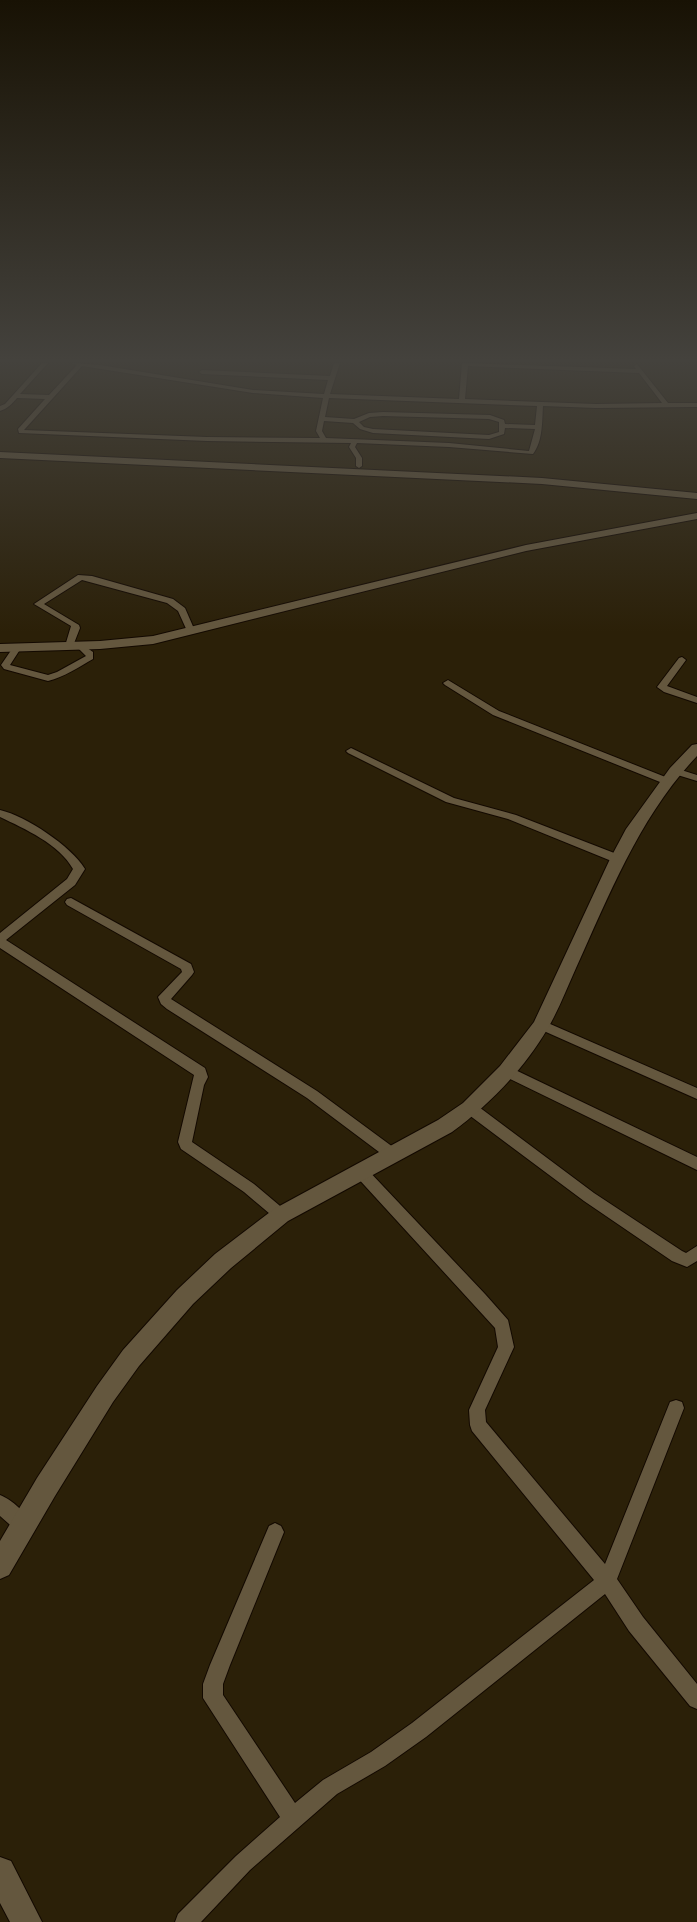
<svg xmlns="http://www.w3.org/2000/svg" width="697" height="1922" font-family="'Fira Sans',sans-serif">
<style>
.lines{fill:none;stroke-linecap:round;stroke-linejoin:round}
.street-casing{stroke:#130900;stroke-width:2}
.secondary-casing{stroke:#130900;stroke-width:2}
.street{fill:#64573e;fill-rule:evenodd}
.secondary{fill:#64573e;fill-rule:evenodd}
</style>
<rect width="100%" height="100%" fill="#2b2008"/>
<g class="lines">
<g class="street-casing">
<path id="street" d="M 42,363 L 48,363 L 20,394 L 49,395 L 77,365 L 71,363 L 100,365 L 253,390 L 324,394 L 328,380 L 202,374 L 199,372 L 202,370 L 330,376 L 334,363 L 340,363 L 330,394 L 459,399 L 462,363 L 636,369 L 634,366 L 637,364 L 668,403 L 697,403 L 697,407 L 596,408 L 543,406 C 542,421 543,441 533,454 L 449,447 L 357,443 L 355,447 L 362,458 L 362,466 L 359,468 L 356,466 L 356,458 L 349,447 L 351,443 L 207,441 L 19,433 L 18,429 L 45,399 L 17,398 C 12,404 7,409 0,411 L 0,406 L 5,404 ZM 82,366 L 253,393 L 323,398 L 316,431 L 320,438 L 207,437 L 24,430 ZM 468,366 L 639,373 L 662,403 L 596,404 L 465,399 ZM 329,398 L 537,406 L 535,425 L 505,424 L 504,420 L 490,415 L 383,412 L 369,413 L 354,419 L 325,417 ZM 383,416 L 489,419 L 499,422 L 499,432 L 489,435 L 373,429 L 364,427 L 359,422 L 370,417 ZM 324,421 L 353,423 L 360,429 L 373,433 L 489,439 L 504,434 L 505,428 L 535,429 L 529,451 L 449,443 L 326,438 L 322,431 Z
M 78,575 L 92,576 L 173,599 L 185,608 L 195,631 L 194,633 L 188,633 L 178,611 L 167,603 L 82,580 L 44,604 L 79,625 L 80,628 L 73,646 L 69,649 L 66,648 L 65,646 L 71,626 L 34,604 Z
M 80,643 L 93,652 L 93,659 C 79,667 64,677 48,681 L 4,669 L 1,665 L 14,646 L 17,645 L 21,648 L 10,665 L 48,675 L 57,672 L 86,656 L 76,646 Z
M 682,657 L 686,660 L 667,686 L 697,697 L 697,703 L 664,692 L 657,687 L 679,658 Z
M 448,680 L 499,711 L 673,780 L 674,782 L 669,785 L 665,784 L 493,715 L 445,685 L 443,683 Z
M 351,748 L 454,798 L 516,815 L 622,856 L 623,859 L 622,862 L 614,862 L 508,819 L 446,802 L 348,753 L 346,751 Z
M 675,768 L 697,775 L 697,781 L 671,773 L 670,771 L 671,769 Z
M 0,810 C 26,816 71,846 85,869 L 75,885 L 6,940 L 205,1068 L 208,1077 L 204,1085 L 192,1142 L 254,1184 L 286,1211 L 288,1215 L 286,1219 L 281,1221 L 276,1219 L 244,1192 L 181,1149 L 178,1142 L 194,1075 L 0,948 L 0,933 L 67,879 L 73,869 C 59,844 25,829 0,817 Z
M 71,898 L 191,964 L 194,972 L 192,975 L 171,999 L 317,1091 L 397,1150 L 399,1154 L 397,1158 L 392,1160 L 387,1158 L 307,1098 L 167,1009 L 161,1004 L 158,997 L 182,972 L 181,969 L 67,905 L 65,902 L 67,899 Z
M 541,1020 L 697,1088 L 697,1099 L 537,1028 L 535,1025 L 537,1022 Z
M 507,1066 L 697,1157 L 697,1170 L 502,1075 L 500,1071 L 502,1067 Z
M 470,1103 L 475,1104 L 594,1193 L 682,1251 L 686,1253 L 697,1246 L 697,1261 L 687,1267 L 672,1261 L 584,1201 L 465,1112 L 463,1108 L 465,1104 Z
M 360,1165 L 365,1167 L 485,1294 L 508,1320 L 514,1347 L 485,1410 L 486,1422 L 605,1564 L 670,1402 L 676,1400 L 682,1402 L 684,1408 L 617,1579 L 643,1617 L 697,1684 L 697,1709 L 690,1706 L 629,1631 L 605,1594 L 426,1737 L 385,1766 L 337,1794 L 250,1870 L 201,1922 L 175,1922 L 178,1914 L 236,1856 L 280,1817 L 203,1698 L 203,1684 L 210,1665 L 269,1526 L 275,1523 L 281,1526 L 284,1532 L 230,1665 L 223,1684 L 223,1695 L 295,1803 L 323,1780 L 371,1752 L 412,1723 L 594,1580 L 472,1431 L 470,1425 L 469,1410 L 498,1347 L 495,1328 L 355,1175 L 353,1171 L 355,1167 Z
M 0,1495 C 12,1500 27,1513 32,1525 L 29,1531 L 23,1534 L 17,1531 L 0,1516 Z"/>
</g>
<g class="secondary-casing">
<path id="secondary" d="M 0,452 L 542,478 L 697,493 L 697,499 L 542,484 L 0,458 Z
M 697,513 L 697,519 L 526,551 L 153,644 L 100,649 L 0,652 L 0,644 L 100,641 L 153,636 L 526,545 Z
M 697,744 L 697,756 C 640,816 610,893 576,968 C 567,988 559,1009 548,1028 C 524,1069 490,1104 452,1132 L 288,1221 L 231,1268 L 193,1304 L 139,1366 L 113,1402 L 55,1496 L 9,1575 L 0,1579 L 0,1541 L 37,1478 L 97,1386 L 123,1350 L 177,1290 L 215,1254 L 274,1209 L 438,1120 L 463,1103 L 500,1066 L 534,1022 L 610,859 L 626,829 L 670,768 L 692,745 Z
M 0,1857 L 11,1861 L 42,1922 L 10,1922 L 0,1903 Z"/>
</g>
<use href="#street" class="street"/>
<use href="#secondary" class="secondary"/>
</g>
<linearGradient id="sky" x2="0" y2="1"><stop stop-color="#181204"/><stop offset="0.57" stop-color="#44423d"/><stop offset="1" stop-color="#44423d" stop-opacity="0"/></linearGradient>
<rect width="697" height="632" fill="url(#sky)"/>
</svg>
